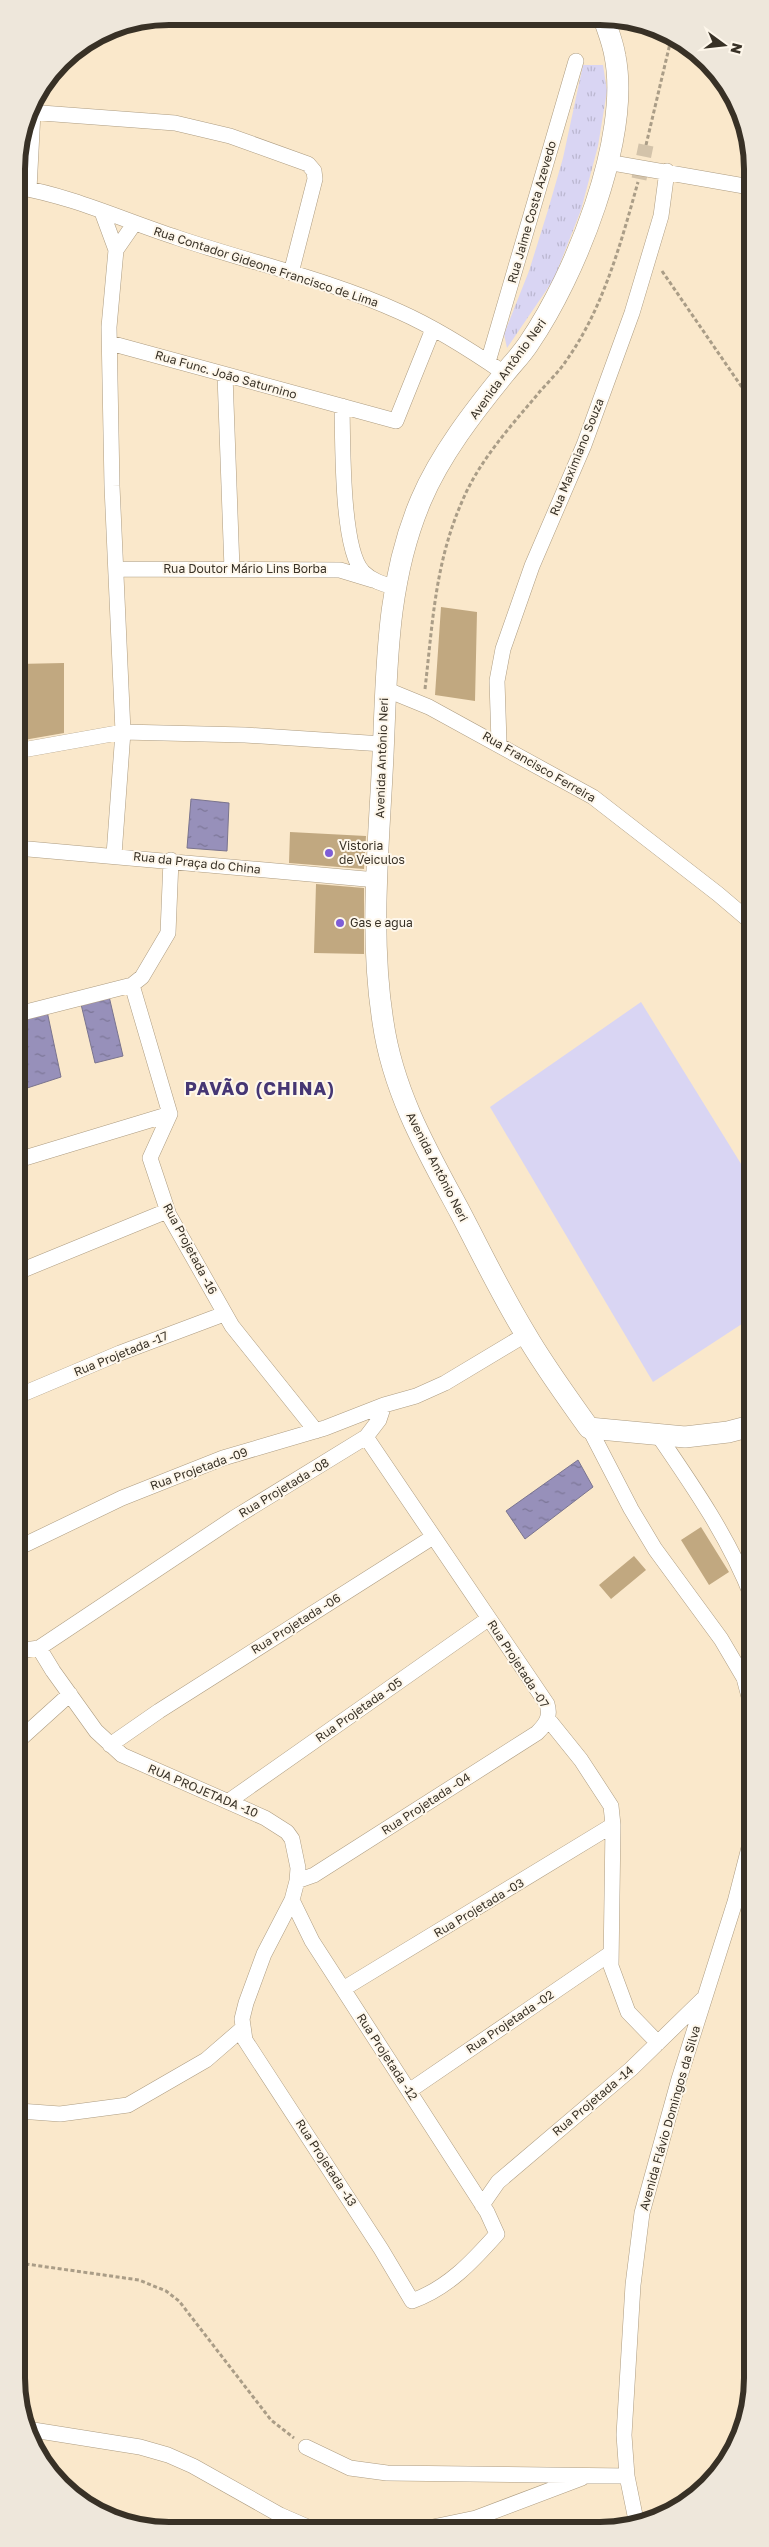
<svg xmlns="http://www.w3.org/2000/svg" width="769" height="2547" font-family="'Golos Text',sans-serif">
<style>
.grass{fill:url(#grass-tufts)}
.pitch{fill:#d9d5f3}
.water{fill:url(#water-ripples);stroke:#7a748e}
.building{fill:#c1a880}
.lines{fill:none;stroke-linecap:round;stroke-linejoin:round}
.street-tunnel{stroke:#d3c3aa;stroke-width:15;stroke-dasharray:15 8;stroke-linecap:butt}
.street-casing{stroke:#ad9c81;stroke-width:16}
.secondary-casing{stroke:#ad9c81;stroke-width:22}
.path{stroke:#aa9d87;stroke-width:3;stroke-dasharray:4 2.5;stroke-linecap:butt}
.street{stroke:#fff;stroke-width:15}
.secondary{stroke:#fff;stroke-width:21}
.poi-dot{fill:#7e5dd7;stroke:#fef7eb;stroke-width:2}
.labels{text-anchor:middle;stroke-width:4;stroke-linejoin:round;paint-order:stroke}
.street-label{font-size:12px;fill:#383126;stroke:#fef7eb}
.poi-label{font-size:12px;fill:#383126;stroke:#fef7eb;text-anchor:start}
.district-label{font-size:18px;font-weight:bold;letter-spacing:1px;fill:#463774;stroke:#fef7eb}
.rim{fill:none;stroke:#383126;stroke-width:6}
</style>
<defs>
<pattern id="grass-tufts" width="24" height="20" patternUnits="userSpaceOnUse" patternTransform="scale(1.25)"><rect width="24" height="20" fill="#d9d5f3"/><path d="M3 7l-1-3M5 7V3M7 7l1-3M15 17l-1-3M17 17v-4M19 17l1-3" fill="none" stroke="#bbb7d0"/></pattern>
<pattern id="water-ripples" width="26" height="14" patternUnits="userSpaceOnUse" patternTransform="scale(1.25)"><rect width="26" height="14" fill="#9790ba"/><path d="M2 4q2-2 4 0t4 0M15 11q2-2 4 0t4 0" fill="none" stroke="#7c7697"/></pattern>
</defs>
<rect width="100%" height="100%" fill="#fae8cb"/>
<path class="grass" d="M 583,65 L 603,65 L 607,91 L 598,146 L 581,210 L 554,279 L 507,348 L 504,334 L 529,271 L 548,210 L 563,158 Z"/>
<path class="pitch" d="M 641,1002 L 751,1180 L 751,1318 L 653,1382 L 490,1107 Z"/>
<path class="water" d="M 191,799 L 229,803 L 227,851 L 187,848 Z
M 108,992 L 123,1056 L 95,1063 L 80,1000 Z
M 47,1011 L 61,1077 L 18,1091 L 18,1017 Z
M 578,1460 L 593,1487 L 525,1539 L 506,1511 Z"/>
<path class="building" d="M 441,607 L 477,612 L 475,701 L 435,695 Z
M 64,663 L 64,733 L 18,741 L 17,664 Z
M 290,832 L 366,836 L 364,869 L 289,863 Z
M 316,884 L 364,888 L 364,954 L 314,953 Z
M 701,1527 L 729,1572 L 709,1585 L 681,1540 Z
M 634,1556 L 646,1570 L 611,1599 L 599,1585 Z"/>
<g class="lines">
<path class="street-tunnel" d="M 639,179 L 646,145"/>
<g class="street-casing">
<path id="street" d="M 28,112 L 175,123 L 230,136 L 308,164 L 314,171 L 315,179 L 291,273
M 607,162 L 750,187
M 17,187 C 72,196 125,221 178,238 C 252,263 330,280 400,312 C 436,328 472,351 504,373
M 29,189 L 33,112
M 102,212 L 116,250 L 109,327 L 112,486 L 123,732 L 114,855
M 116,250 L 134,224
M 110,343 L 396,421 L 433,329
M 488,362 L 576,61
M 225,375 L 232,569
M 342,406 C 343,442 341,549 363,572 C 372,581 383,584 394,587
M 116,569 L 340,570 L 373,580
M 385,689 L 429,707 L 593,797 L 718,894 L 751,922
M 499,743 L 497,681 L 503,649 L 532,566 L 584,445 L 632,313 L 661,216 L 667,171
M 17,751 L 123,732 L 245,735 L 383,744
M 17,848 L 377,880
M 132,985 L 170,1114 L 150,1158 L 169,1215 L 232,1326 L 316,1431
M 18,1014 L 132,985 L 142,977 L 168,933 L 171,860
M 18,1160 L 170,1114
M 18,1272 L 167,1211
M 18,1396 L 120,1353 L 224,1314
M 589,1428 L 631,1509 L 655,1549 L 721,1639 L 744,1678 L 752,1708
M 658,1435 C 693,1486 729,1538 752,1597
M 18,1548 L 122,1498 L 223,1458 L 325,1428 L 384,1405 L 416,1396 L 445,1383 L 525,1335
M 39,1648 L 234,1518 L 366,1437 L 379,1420 L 384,1405
M 18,1651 L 39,1648 L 53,1671 L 96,1731 L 122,1755 L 265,1818 L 287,1832 L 292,1839 L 298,1868 L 297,1881 L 292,1900 L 264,1954 L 246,2003 L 242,2019 L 245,2040 L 381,2249 L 412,2301 C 448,2288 472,2262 497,2234 L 487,2212 L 312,1941 L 292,1900
M 548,1719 L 581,1760 L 611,1806 L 613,1825 L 611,1966 L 628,2012 L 658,2043
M 18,1741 L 70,1694
M 110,1745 L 159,1711 L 433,1537
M 229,1801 L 488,1619
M 297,1881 L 314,1875 L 537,1733 C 546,1724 551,1717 547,1704 L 366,1437
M 343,1989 L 613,1825
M 409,2091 L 611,1953
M 19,2111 L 60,2114 L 128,2105 L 206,2060 L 243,2028
M 482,2205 L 498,2182 L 631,2069 L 703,1999
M 27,2429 L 140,2447 L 168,2455 L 193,2466 L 280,2515 L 310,2528
M 306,2447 L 350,2468 L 387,2473 L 627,2476
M 637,2525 L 627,2476 L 624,2435 L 633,2285 L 642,2213 L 679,2079 L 735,1902 L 752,1836
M 428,2528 L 476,2518 L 582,2478"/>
</g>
<g class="secondary-casing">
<path id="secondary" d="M 604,19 C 608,31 613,43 615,56 C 631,138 575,276 529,343 C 522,354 513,363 505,373 C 474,411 440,455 421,500 C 386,582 387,667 383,755 C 379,843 369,934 383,1022 C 393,1092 427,1151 460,1212 C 481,1252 501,1294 525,1333 C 544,1366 567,1397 589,1428 L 685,1437 L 728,1432 L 751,1426"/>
</g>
<path class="path" d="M 646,145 L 672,35
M 662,271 L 750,399
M 744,535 L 750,521
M 425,689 C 433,620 435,561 464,497 C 481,459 510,427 537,395 C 546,384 558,373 566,361 C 603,309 621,243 638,182
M 19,2263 L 139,2280 L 166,2291 L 179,2301 L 271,2420 L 294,2438"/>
<use href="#street" class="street"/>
<use href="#secondary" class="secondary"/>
</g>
<g class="poi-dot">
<circle cx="329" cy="853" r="5"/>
<circle cx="340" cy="923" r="5"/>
</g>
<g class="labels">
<g class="street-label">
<text transform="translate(532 212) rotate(-74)" y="4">Rua Jaime Costa Azevedo</text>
<text transform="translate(266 267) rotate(18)" y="4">Rua Contador Gideone Francisco de Lima</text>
<text transform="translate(508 369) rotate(-54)" y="4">Avenida Antônio Neri</text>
<text transform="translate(226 375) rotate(16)" y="4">Rua Func. João Saturnino</text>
<text transform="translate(577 457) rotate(-68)" y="4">Rua Maximiano Souza</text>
<text x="245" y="573">Rua Doutor Mário Lins Borba</text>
<text transform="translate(382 758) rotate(-88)" y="4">Avenida Antônio Neri</text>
<text transform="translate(539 767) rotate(30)" y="4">Rua Francisco Ferreira</text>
<text transform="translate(197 863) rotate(6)" y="4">Rua da Praça do China</text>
<text transform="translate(437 1167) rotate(63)" y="4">Avenida Antônio Neri</text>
<text transform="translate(190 1249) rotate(62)" y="4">Rua Projetada -16</text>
<text transform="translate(121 1354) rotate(-22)" y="4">Rua Projetada -17</text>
<text transform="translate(199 1469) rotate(-20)" y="4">Rua Projetada -09</text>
<text transform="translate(284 1488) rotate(-31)" y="4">Rua Projetada -08</text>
<text transform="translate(296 1624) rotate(-32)" y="4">Rua Projetada -06</text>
<text transform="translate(518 1664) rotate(57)" y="4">Rua Projetada -07</text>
<text transform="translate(359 1710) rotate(-35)" y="4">Rua Projetada -05</text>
<text transform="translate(203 1791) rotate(23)" y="4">RUA PROJETADA -10</text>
<text transform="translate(426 1804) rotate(-33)" y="4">Rua Projetada -04</text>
<text transform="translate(479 1908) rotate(-31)" y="4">Rua Projetada -03</text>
<text transform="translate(510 2022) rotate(-34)" y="4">Rua Projetada -02</text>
<text transform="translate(387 2057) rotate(57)" y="4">Rua Projetada -12</text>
<text transform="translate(593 2101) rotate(-40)" y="4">Rua Projetada -14</text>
<text transform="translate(670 2118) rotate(-74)" y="4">Avenida Flávio Domingos da Silva</text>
<text transform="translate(326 2163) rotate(57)" y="4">Rua Projetada -13</text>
</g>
<g class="poi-label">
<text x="339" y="850">Vistoria<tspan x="339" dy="14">de Veiculos</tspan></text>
<text x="350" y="927">Gas e agua</text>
</g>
<g class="district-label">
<text x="260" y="1095">PAVÃO (CHINA)</text>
</g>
</g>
<path d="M0 0H769V2547H0ZM169 25H600A144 144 0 0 1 744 169V2378A144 144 0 0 1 600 2522H169A144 144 0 0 1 25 2378V169A144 144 0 0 1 169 25Z" fill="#eee7db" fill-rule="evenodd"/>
<path class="rim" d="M169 25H600A144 144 0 0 1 744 169V2378A144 144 0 0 1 600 2522H169A144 144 0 0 1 25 2378V169A144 144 0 0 1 169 25Z"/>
<g transform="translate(724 45) rotate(105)" stroke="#fef7eb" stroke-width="4" paint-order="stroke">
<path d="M0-4L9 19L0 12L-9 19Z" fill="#383126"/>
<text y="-8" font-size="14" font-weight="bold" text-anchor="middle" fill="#383126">N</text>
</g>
</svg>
